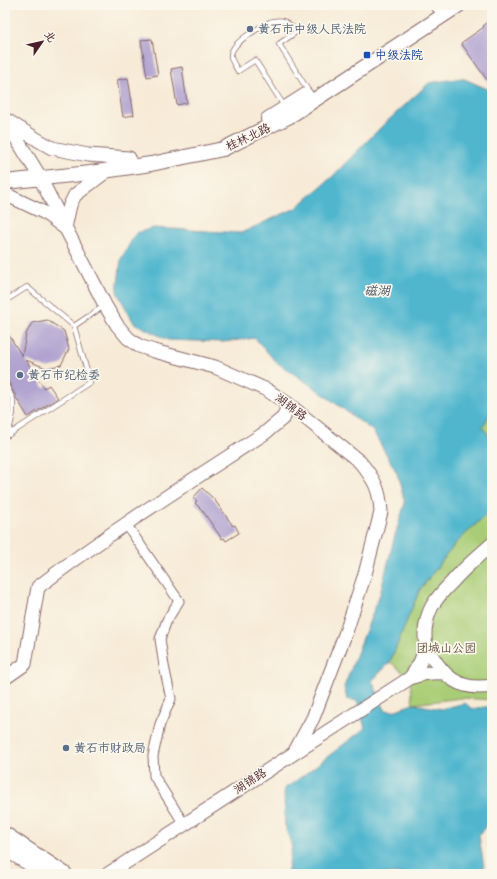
<svg xmlns="http://www.w3.org/2000/svg" width="497" height="879" font-family="'Playpen Sans','LXGW WenKai TC',sans-serif">
<style>
.green{fill:#a9cd76;stroke:#7a7650}
.water{fill:#4fb6ce;stroke:#4c6a7c}
.building{fill:#b0a3d0}
.lines{fill:none;stroke-linecap:round;stroke-linejoin:round}
.lane-casing{stroke:#876667;stroke-width:6}
.street-casing{stroke:#876667;stroke-width:11}
.secondary-casing{stroke:#876667;stroke-width:15}
.primary-casing{stroke:#876667;stroke-width:16}
.lane{stroke:#fff;stroke-width:4.5}
.street{stroke:#fff;stroke-width:9}
.secondary{stroke:#fff;stroke-width:13}
.primary{stroke:#fff;stroke-width:14}
.service-dot{fill:#5c6f8a;stroke:#fbf7ec;stroke-width:1.5}
.transit-dot{fill:#1a4fb4;stroke:#fbf7ec;stroke-width:1.5}
.labels{text-anchor:middle;stroke-width:3.5;stroke-linejoin:round;paint-order:stroke}
.service-label{font-size:12px;fill:#4e5e75;stroke:#fbf7ec;text-anchor:start}
.transit-label{font-size:12px;fill:#164399;stroke:#fbf7ec;text-anchor:start}
.street-label{font-size:12px;fill:#4a1f2b;stroke:#fbf7ec}
.park-label{font-size:12px;fill:#665342;stroke:#fbf7ec}
.water-label{font-size:13px;font-style:italic;fill:#4c5464;stroke:#fbf7ec}
</style>
<rect width="100%" height="100%" fill="#fbf7ec"/>
<filter id="ink" filterUnits="userSpaceOnUse"><feTurbulence type="fractalNoise" baseFrequency=".025" numOctaves="2"/><feDisplacementMap in="SourceGraphic" scale="8" xChannelSelector="R" yChannelSelector="G"/><feConvolveMatrix kernelMatrix="1 2 1 2 8 2 1 2 1" color-interpolation-filters="sRGB"/></filter>
<filter id="wash" filterUnits="userSpaceOnUse"><feTurbulence type="fractalNoise" baseFrequency=".012" numOctaves="4" result="noise"/><feDisplacementMap in="SourceGraphic" scale="16" xChannelSelector="R" yChannelSelector="G"/><feGaussianBlur stdDeviation="0.9" result="paint"/><feColorMatrix in="noise" values="0 0 0 0 0 0 0 0 0 0 0 0 0 0 0 0 0 1.4 0 .05"/><feComposite in="paint" operator="in"/></filter>
<g filter="url(#wash)">
<rect width="100%" height="100%" fill="#f7ebd7"/>
<path class="green" d="M 492,409 L 492,441 L 483,427 Z
M 492,509 L 492,700 L 461,698 L 413,704 L 410,678 L 390,662 L 419,591 L 455,544 Z"/>
<path class="water" d="M 462,78 L 492,91 L 492,409 L 483,427 L 492,441 L 492,509 L 455,544 L 419,591 L 390,662 L 372,681 L 385,710 L 393,711 L 413,704 L 442,709 L 465,703 L 472,709 L 492,706 L 492,818 L 479,835 L 485,874 L 287,874 L 292,847 L 285,825 L 284,789 L 296,781 L 365,728 L 357,701 L 347,699 L 344,687 L 380,594 L 394,539 L 405,503 L 397,473 L 373,431 L 315,388 L 276,362 L 255,338 L 223,342 L 168,340 L 134,323 L 117,292 L 121,259 L 136,233 L 154,228 L 241,233 L 296,208 L 332,177 L 381,127 L 429,83 Z"/>
<g id="blocks">
<path class="building" d="M 492,19 L 492,87 L 461,43 L 484,27 L 483,26 Z
M 152,39 L 158,75 L 147,77 L 141,40 Z
M 182,67 L 187,103 L 177,105 L 171,69 Z
M 128,78 L 134,115 L 123,117 L 117,80 Z
M 47,320 L 64,331 L 69,349 L 61,365 L 46,368 L 26,360 L 44,388 L 49,385 L 58,398 L 28,417 L 17,399 L 8,381 L 5,379 L 5,329 L 22,356 L 26,334 L 32,323 Z
M 202,488 L 214,499 L 233,526 L 235,525 L 239,533 L 226,541 L 224,538 L 222,539 L 202,510 L 195,503 L 197,501 L 193,498 Z"/>
</g>
</g>
<g filter="url(#ink)">
<use href="#blocks" fill-opacity="0" stroke="#876667" stroke-width="1"/>
<g class="lines">
<g class="lane-casing">
<path id="lane" d="M 284,106 L 255,60 L 238,71 C 236,67 232,62 231,57 C 229,43 259,28 270,22 C 282,18 289,22 296,32 L 279,44 L 309,92
M 5,301 L 27,287 L 74,326 L 104,306
M 5,383 L 13,400 L 13,413 L 8,435
M 8,435 L 90,382 L 74,326"/>
</g>
<g class="street-casing">
<path id="street" d="M 434,5 L 438,9
M 126,524 L 179,601 L 167,620 L 160,639 L 164,666 L 171,699 L 160,724 L 153,756 L 154,776 L 184,824"/>
</g>
<g class="secondary-casing">
<path id="secondary" d="M 5,120 L 37,172 L 105,305 L 117,325 L 128,338 L 139,346 L 154,351 L 215,367 L 267,390 L 288,404 L 360,462 C 374,479 380,489 381,512 L 365,574 L 346,632 L 313,718 L 294,753
M 8,121 L 38,140 L 52,148 L 88,155 L 129,158
M 5,194 L 45,213 L 65,228 L 70,205 L 75,195 L 108,170
M 492,544 C 478,556 464,568 452,582 C 446,588 439,595 434,603 C 427,613 423,632 426,644 C 429,652 437,664 442,670 C 456,686 472,689 492,686
M 5,678 L 25,664 L 38,587 C 111,531 188,483 265,433 L 284,417 L 288,404
M 410,678 C 424,673 431,672 445,673
M 108,874 L 410,678 C 419,666 423,658 426,644"/>
</g>
<g class="primary-casing">
<path id="primary" d="M 268,119 L 306,95
M 5,182 L 90,173 L 151,164 L 223,149 L 290,116 L 459,5
M 5,834 L 65,874
M 5,849 L 46,874"/>
</g>
<use href="#lane" class="lane"/>
<use href="#street" class="street"/>
<use href="#secondary" class="secondary"/>
<use href="#primary" class="primary"/>
</g>
</g>
<g class="service-dot">
<circle cx="250" cy="29" r="4"/>
<circle cx="20" cy="375" r="4"/>
<circle cx="66" cy="748" r="4"/>
</g>
<rect class="transit-dot" x="363" y="51" width="8" height="8" rx="2"/>
<g class="labels">
<g class="service-label">
<text x="258" y="33">黄石市中级人民法院</text>
<text x="28" y="379">黄石市纪检委</text>
<text x="74" y="752">黄石市财政局</text>
</g>
<g class="transit-label">
<text x="375" y="59">中级法院</text>
</g>
<g class="street-label">
<text transform="translate(248 137) rotate(-25)" y="4">桂林北路</text>
<text transform="translate(291 407) rotate(37)" y="4">湖锦路</text>
<text transform="translate(250 781) rotate(-33)" y="4">湖锦路</text>
</g>
<g class="park-label">
<text x="446" y="652">团城山公园</text>
</g>
<g class="water-label">
<text x="377" y="295">磁湖</text>
</g>
</g>
<rect width="497" height="879" fill="none" stroke="#fbf7ec" stroke-width="20"/>
<g transform="translate(42 42) rotate(56)" stroke="#fbf7ec" stroke-width="3" paint-order="stroke">
<path d="M0-3L7 15L0 10L-7 15Z" fill="#4a1f2b"/>
<text y="-6" font-size="11" font-weight="bold" text-anchor="middle" fill="#4a1f2b">北</text>
</g>
</svg>
